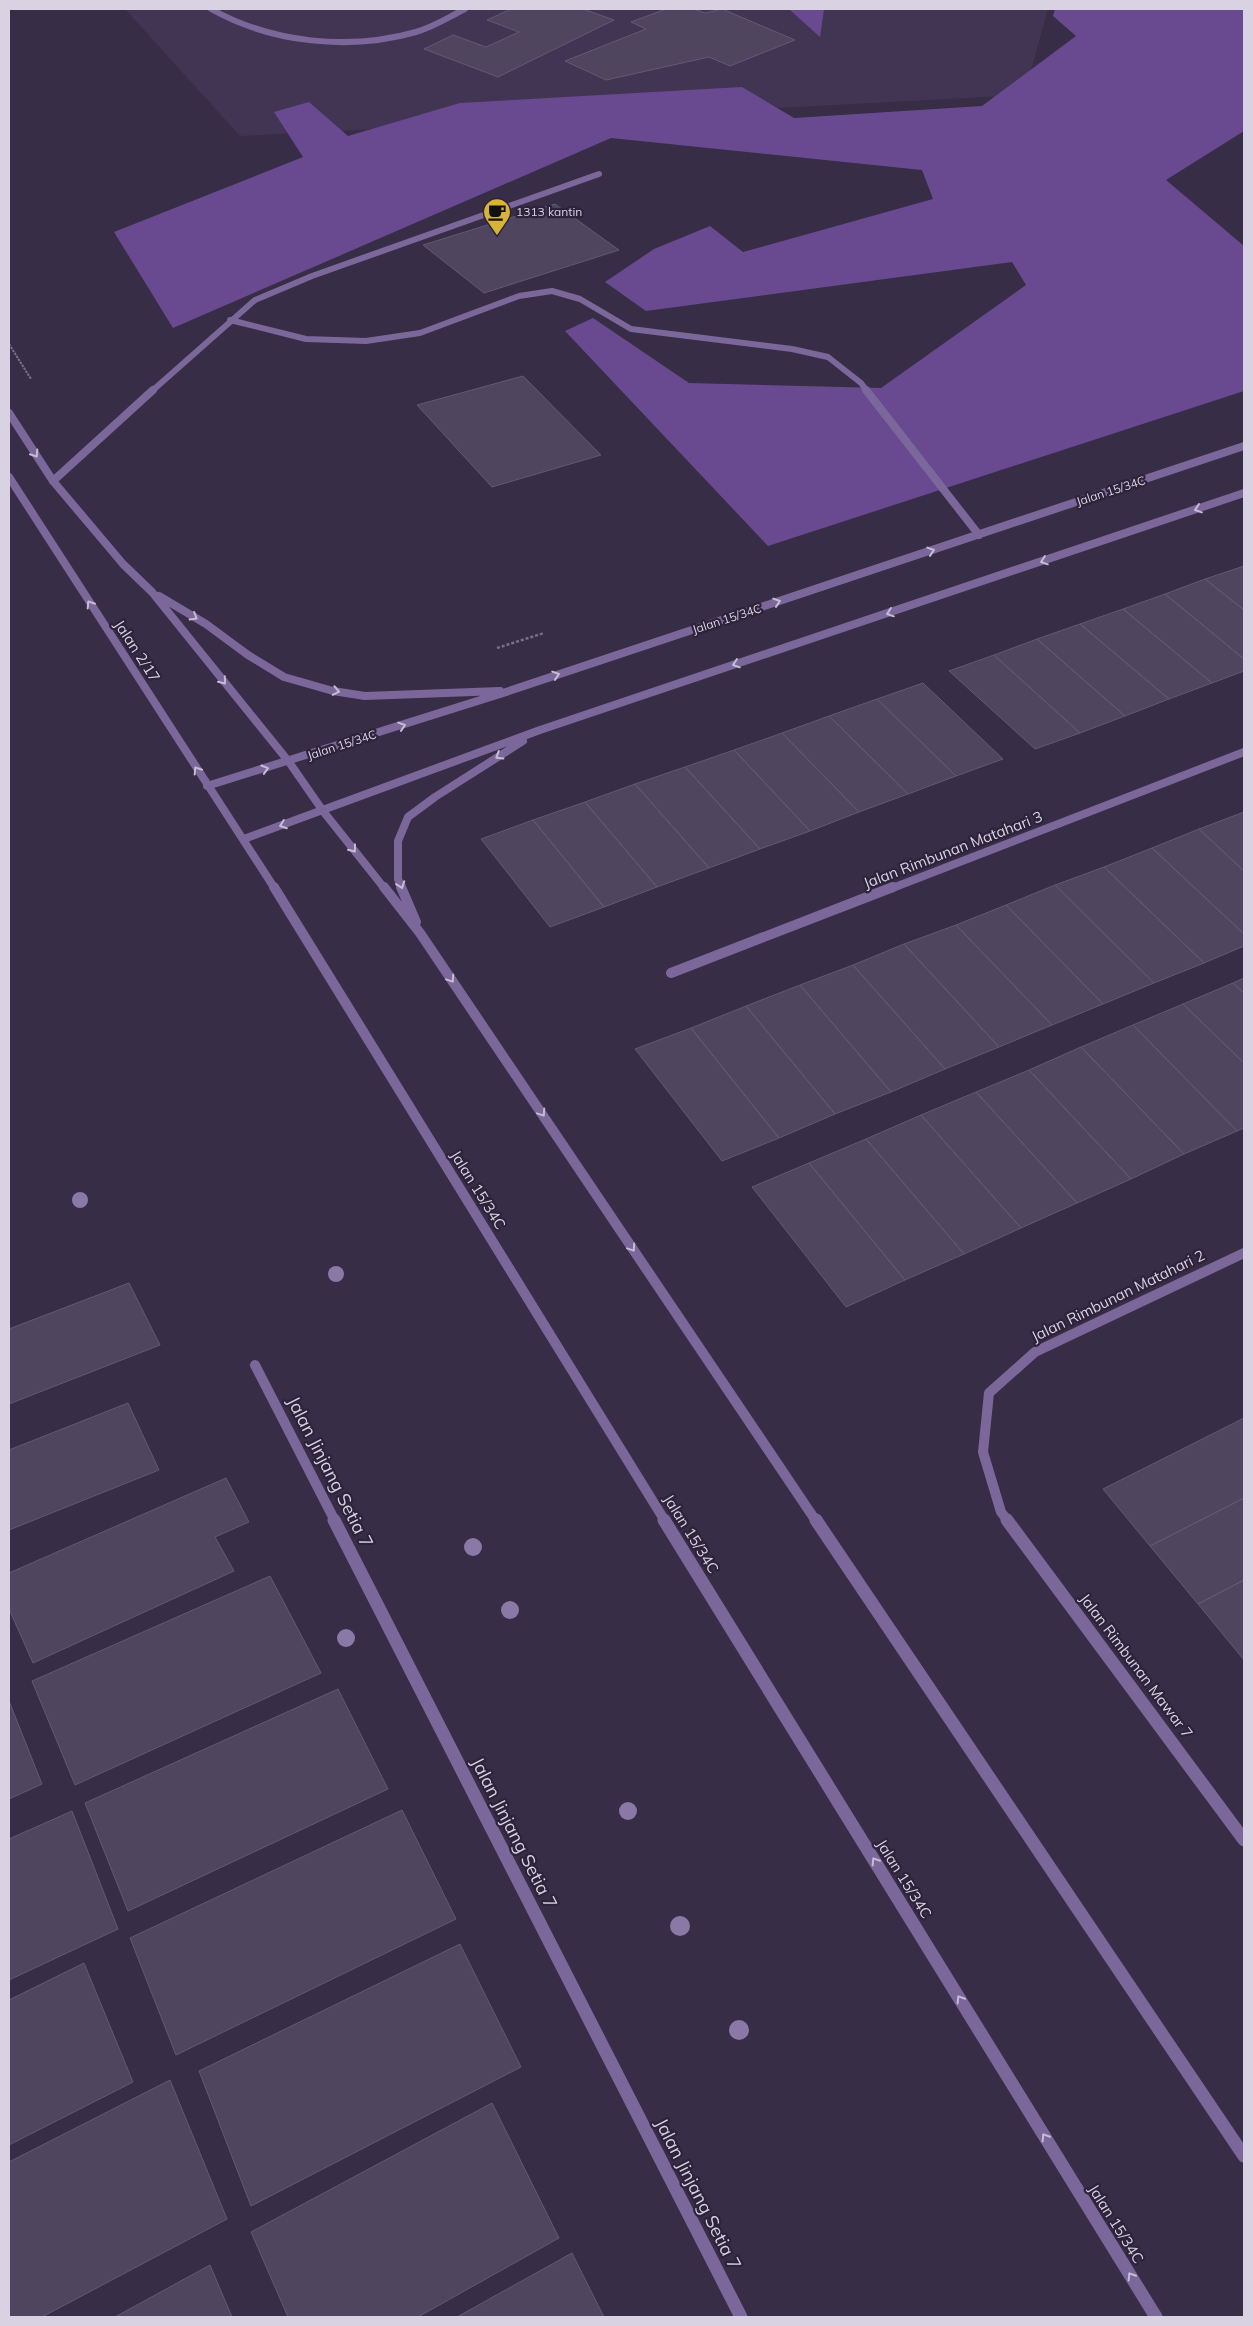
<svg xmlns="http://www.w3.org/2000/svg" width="1253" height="2326" font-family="Mulish,sans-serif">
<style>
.built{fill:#423554}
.green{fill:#694a91}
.building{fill:#4f455f;stroke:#635974}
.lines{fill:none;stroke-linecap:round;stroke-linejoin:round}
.path-far1{stroke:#787085;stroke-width:2;stroke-dasharray:2.5 1;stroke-linecap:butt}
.path{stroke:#787085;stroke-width:2.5;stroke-dasharray:3 2;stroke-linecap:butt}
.service-far1{stroke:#7c679a;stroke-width:6}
.service{stroke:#7c679a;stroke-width:8}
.minor-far2{stroke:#7c679a;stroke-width:8}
.minor-far1{stroke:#7c679a;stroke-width:10}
.minor{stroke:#7c679a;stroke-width:13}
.tertiary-far2{stroke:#7c679a;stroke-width:8}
.tertiary-far1{stroke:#7c679a;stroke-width:10}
.tertiary{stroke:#7c679a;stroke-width:13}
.tree{fill:#8a78a6}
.oneway{stroke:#c6bdd4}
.labels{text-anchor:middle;stroke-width:4.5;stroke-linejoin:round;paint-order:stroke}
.far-poi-label{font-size:12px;fill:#d8d2e2;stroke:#2d233b;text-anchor:start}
.far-street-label{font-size:12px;fill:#d8d2e2;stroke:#2d233b}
.street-label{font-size:15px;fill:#d8d2e2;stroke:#2d233b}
.near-street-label{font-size:18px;fill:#d8d2e2;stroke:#2d233b}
</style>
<rect width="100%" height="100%" fill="#372d46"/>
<path class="built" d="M 125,9 L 1048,9 L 1024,95 L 240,136 Z"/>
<path class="green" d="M 789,9 L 824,9 L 820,37 Z
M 1055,9 L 1244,9 L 1244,131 L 1166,180 L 1244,246 L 1244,391 L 768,546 L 565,331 L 593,318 L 689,383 L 881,388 L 1026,285 L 1012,262 L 646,311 L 605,282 L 654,249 L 710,226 L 743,252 L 933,199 L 922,170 L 611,138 L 173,328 L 114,232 L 303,157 L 274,112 L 309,102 L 348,136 L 460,103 L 742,87 L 794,118 L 982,106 L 1076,36 L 1053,16 Z"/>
<path class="building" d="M 511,9 L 583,9 L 614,20 L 498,77 L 424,49 L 453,35 L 486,47 L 519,32 L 487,20 Z
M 666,9 L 694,9 L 705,13 L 722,9 L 795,40 L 730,66 L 709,57 L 606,80 L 565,61 L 646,29 L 631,22 Z
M 555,204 L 619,250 L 484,293 L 423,245 Z
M 523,376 L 601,455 L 492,487 L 417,405 Z
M 1244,566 L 1244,610 L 1205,579 Z
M 1205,579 L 1244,610 L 1244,659 L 1165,594 Z
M 1165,594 L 1244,659 L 1244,671 L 1212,683 L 1123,609 Z
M 1123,609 L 1212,683 L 1169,699 L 1080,624 Z
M 1080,624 L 1169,699 L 1125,716 L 1037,639 Z
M 1037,639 L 1125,716 L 1080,733 L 994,655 Z
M 994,655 L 1080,733 L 1035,749 L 949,671 Z
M 923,683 L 1003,759 L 956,776 L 877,699 Z
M 877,699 L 956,776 L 908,794 L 829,716 Z
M 829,716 L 908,794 L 859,812 L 782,733 Z
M 782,733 L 859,812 L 810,831 L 734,750 Z
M 734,750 L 810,831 L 760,849 L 685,767 Z
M 685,767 L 760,849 L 709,868 L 635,784 Z
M 635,784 L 709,868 L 657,887 L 585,802 Z
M 585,802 L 657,887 L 604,907 L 533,820 Z
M 1244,812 L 1244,871 L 1199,829 Z
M 533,820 L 604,907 L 550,927 L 481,839 Z
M 1199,829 L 1244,871 L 1244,934 L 1152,848 Z
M 1152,848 L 1244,934 L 1244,946 L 1204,963 L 1104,867 Z
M 1104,867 L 1204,963 L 1154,983 L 1055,885 Z
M 1055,885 L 1154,983 L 1103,1004 L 1006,905 Z
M 1006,905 L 1103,1004 L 1052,1025 L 956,925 Z
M 956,925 L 1052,1025 L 999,1047 L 904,944 Z
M 904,944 L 999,1047 L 945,1069 L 853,965 Z
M 853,965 L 945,1069 L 891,1092 L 800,985 Z
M 1244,978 L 1244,993 L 1233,983 Z
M 1233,983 L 1244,993 L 1244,1063 L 1183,1004 Z
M 800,985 L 891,1092 L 835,1114 L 746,1006 Z
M 1183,1004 L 1244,1063 L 1244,1128 L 1237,1131 L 1133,1025 Z
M 746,1006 L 835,1114 L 779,1138 L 691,1028 Z
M 1133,1025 L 1237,1131 L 1184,1154 L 1081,1047 Z
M 691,1028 L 779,1138 L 722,1161 L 635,1049 Z
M 1081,1047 L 1184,1154 L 1131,1179 L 1029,1070 Z
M 1029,1070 L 1131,1179 L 1077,1203 L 976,1092 Z
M 976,1092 L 1077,1203 L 1021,1228 L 921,1115 Z
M 921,1115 L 1021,1228 L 964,1254 L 866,1139 Z
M 866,1139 L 964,1254 L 905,1280 L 809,1163 Z
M 809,1163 L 905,1280 L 846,1307 L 752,1187 Z
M 129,1283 L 160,1345 L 9,1404 L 9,1329 Z
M 128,1403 L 159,1470 L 9,1530 L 9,1450 Z
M 1244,1418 L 1244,1498 L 1150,1546 L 1103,1489 Z
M 226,1478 L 249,1522 L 215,1537 L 234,1571 L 33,1663 L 9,1609 L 9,1573 Z
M 1244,1498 L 1244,1580 L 1198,1604 L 1150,1546 Z
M 270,1576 L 321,1673 L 75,1785 L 32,1681 Z
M 1244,1580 L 1244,1660 L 1198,1604 Z
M 338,1689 L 388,1789 L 128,1911 L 85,1803 Z
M 9,1701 L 42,1784 L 9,1799 Z
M 402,1810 L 456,1919 L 176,2055 L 130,1938 Z
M 72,1811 L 118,1929 L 9,1980 L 9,1839 Z
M 460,1944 L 521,2067 L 251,2206 L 199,2071 Z
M 84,1963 L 133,2082 L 9,2145 L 9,2000 Z
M 170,2080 L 227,2219 L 42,2317 L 9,2317 L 9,2162 Z
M 492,2103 L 559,2238 L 418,2317 L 288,2317 L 251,2232 Z
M 572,2253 L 604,2317 L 457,2317 Z
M 210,2265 L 232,2317 L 115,2317 Z"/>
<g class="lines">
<path class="path-far1" d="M 9,344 L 31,379"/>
<path class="path" d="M 497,648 L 544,633"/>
<path class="service-far1" d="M 211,9 C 272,43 349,51 416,32 C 434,27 449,17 465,9
M 230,320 L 306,339 L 366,341 L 420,333 L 519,296 L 552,291 L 580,299 L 631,329 L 792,349 L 828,357 L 861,383 L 867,391
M 152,391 L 255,300 L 312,276 L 599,174"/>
<path class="service" d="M 866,390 L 979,535
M 53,481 L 153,390"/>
<path class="minor-far2" d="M 890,889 L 1244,752"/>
<path class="minor-far1" d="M 671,973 L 893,887
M 255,1365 L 335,1521
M 1008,1521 L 1001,1512 L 983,1452 L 989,1393 L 1035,1352 L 1244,1253"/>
<path class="minor" d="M 334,1520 L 741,2317
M 1007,1520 L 1244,1840"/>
<path class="tertiary-far2" d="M 9,413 L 53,481 L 123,564 L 152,592 L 289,762 L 323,811 L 385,889
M 9,477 L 275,889
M 159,596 L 206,624 L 248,655 L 284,677 L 333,691 L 365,696 L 500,691
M 207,786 L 509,691 L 1244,446
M 244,839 L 540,730 L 1244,493
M 402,889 L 398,879 L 398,841 L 408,817 L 435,797 L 523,741"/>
<path class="tertiary-far1" d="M 274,887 L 665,1521
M 384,887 L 420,933 L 816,1521
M 401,887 L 416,922"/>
<path class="tertiary" d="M 664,1520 L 1156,2317
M 816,1520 L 1244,2156"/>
</g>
<g class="tree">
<circle cx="80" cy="1200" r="8"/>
<circle cx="336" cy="1274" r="8"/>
<circle cx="473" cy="1547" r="9"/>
<circle cx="510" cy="1610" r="9"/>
<circle cx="346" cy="1638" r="9"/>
<circle cx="628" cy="1811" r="9"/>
<circle cx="680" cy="1926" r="10"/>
<circle cx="739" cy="2030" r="10"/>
</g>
<defs><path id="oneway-chevron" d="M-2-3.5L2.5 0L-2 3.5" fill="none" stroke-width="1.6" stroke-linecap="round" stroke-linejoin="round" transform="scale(1.25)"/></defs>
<g class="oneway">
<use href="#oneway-chevron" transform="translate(35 454) rotate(57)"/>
<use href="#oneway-chevron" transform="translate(1198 509) rotate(161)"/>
<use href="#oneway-chevron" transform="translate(931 551) rotate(-18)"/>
<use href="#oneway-chevron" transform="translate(1044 561) rotate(161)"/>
<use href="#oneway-chevron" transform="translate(777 602) rotate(-18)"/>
<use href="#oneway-chevron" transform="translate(90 604) rotate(-123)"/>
<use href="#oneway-chevron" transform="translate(890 613) rotate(161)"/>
<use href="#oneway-chevron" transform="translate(194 617) rotate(31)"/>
<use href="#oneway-chevron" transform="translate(736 664) rotate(161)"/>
<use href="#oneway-chevron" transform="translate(556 675) rotate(-18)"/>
<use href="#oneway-chevron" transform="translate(223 681) rotate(51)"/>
<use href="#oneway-chevron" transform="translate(336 691) rotate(11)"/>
<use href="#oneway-chevron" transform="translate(402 726) rotate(-18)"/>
<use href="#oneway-chevron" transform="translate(499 756) rotate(148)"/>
<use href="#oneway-chevron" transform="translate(265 769) rotate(-17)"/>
<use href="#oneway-chevron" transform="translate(197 770) rotate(-123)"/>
<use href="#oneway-chevron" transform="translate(283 825) rotate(160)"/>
<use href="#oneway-chevron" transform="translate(353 849) rotate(52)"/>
<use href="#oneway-chevron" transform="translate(401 885) rotate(70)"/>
<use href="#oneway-chevron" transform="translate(451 979) rotate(56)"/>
<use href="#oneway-chevron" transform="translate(542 1113) rotate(56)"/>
<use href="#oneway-chevron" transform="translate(632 1248) rotate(56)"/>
<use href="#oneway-chevron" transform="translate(875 1861) rotate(-122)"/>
<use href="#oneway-chevron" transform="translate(960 1999) rotate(-122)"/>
<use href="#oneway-chevron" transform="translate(1045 2137) rotate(-122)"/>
<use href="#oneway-chevron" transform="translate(1131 2276) rotate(-122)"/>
</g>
<defs>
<g id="cafe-pin" transform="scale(1.4375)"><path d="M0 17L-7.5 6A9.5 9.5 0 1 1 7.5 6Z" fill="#d8b434" stroke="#2d233b"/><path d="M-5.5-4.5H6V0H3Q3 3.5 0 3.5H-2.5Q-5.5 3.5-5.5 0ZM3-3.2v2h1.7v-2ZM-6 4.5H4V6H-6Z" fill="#111"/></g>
</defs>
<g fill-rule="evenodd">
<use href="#cafe-pin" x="497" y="212"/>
</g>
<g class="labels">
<g class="far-poi-label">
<text x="516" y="216">1313 kantin</text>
</g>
<g class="far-street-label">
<text transform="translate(1111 491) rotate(-18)" y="4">Jalan 15/34C</text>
<text transform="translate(727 619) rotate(-18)" y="4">Jalan 15/34C</text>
<text transform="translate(342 745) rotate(-18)" y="4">Jalan 15/34C</text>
</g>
<g class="street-label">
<text transform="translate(137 651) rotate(57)" y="5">Jalan 2/17</text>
<text transform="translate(953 850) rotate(-21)" y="5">Jalan Rimbunan Matahari 3</text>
<text transform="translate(478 1190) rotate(58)" y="5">Jalan 15/34C</text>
<text transform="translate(1118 1296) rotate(-26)" y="5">Jalan Rimbunan Matahari 2</text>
<text transform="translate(691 1534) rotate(58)" y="5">Jalan 15/34C</text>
<text transform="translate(1136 1666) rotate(53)" y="5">Jalan Rimbunan Mawar 7</text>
<text transform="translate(904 1879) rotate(58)" y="5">Jalan 15/34C</text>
<text transform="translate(1116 2224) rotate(58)" y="5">Jalan 15/34C</text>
</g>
<g class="near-street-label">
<text transform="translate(330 1472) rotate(63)" y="6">Jalan Jinjang Setia 7</text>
<text transform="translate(514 1833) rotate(63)" y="6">Jalan Jinjang Setia 7</text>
<text transform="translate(698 2194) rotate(63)" y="6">Jalan Jinjang Setia 7</text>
</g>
</g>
<rect width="1253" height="2326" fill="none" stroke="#d8d2e2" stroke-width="20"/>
</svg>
